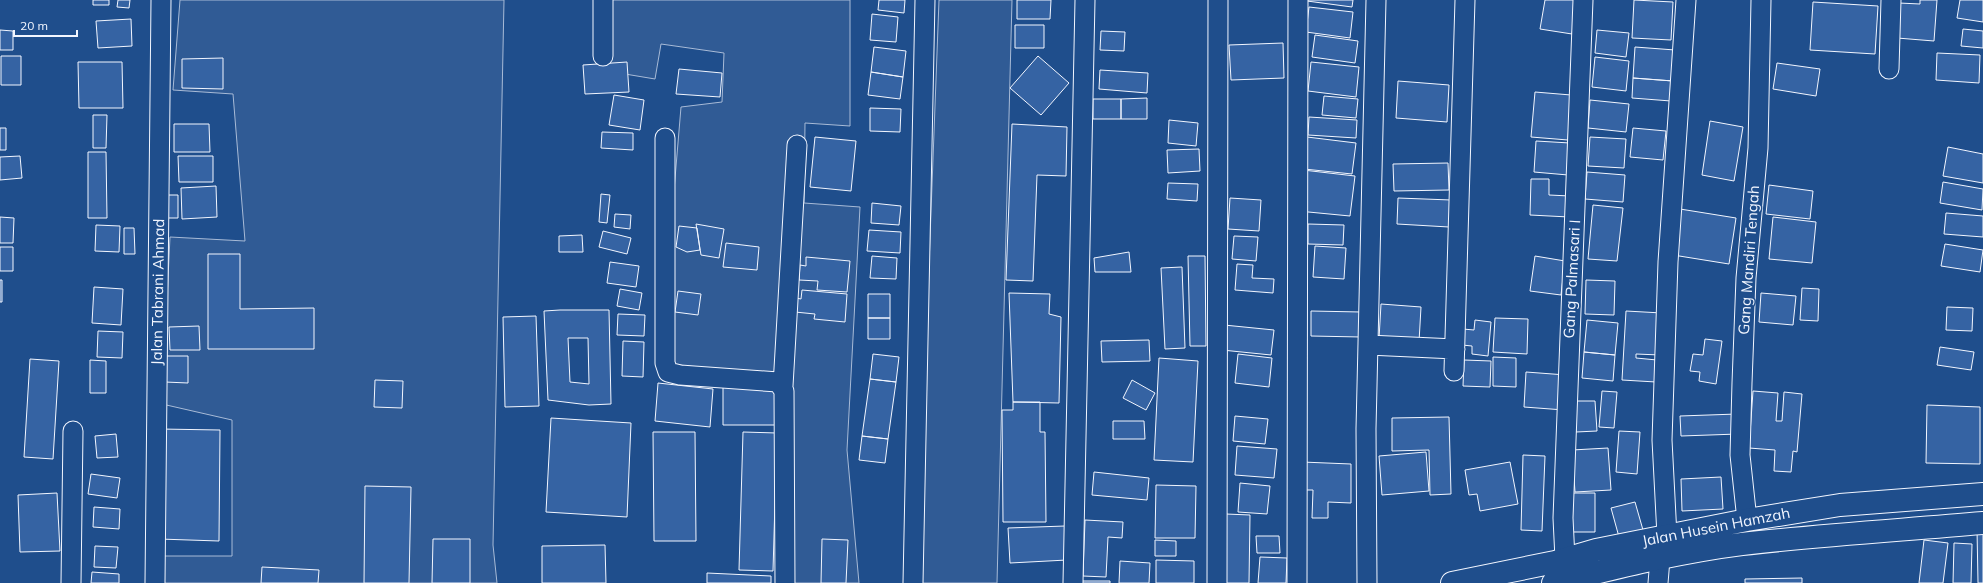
<svg xmlns="http://www.w3.org/2000/svg" width="1983" height="583" font-family="Mulish,sans-serif">
<style>
.built{fill:#305b95;stroke:#a8bbd7}
.building{fill:#3563a3;stroke:#f2f6ff;fill-rule:evenodd}
.lines{fill:none;stroke-linecap:round;stroke-linejoin:round}
.minor-casing{stroke:#f2f6ff;stroke-width:21}
.tertiary-casing{stroke:#f2f6ff;stroke-width:24}
.minor{stroke:#1f4e8c;stroke-width:19}
.tertiary{stroke:#1f4e8c;stroke-width:22}
.labels{text-anchor:middle;stroke-width:3;stroke-linejoin:round;paint-order:stroke}
.street-label{font-size:15px;fill:#f2f6ff;stroke:#1f4e8c}
</style>
<rect width="100%" height="100%" fill="#1f4e8c"/>
<path class="built" d="M 180,0 L 504,0 L 493,545 L 497,583 L 161,583 L 160,556 L 232,556 L 232,420 L 162,404 L 170,237 L 245,241 L 233,94 L 173,90 Z
M 608,0 L 850,0 L 850,126 L 805,123 L 804,203 L 860,207 L 847,450 L 859,583 L 788,583 L 788,379 L 665,363 L 666,286 L 681,107 L 722,102 L 724,53 L 661,44 L 655,79 L 607,71 Z
M 939,0 L 1012,0 L 997,583 L 917,583 Z"/>
<path class="building" d="M 93,0 L 109,0 L 109,5 L 93,5 Z
M 118,0 L 130,0 L 129,8 L 117,7 Z
M 879,0 L 905,0 L 904,13 L 878,10 Z
M 1017,0 L 1051,0 L 1050,19 L 1017,19 Z
M 1307,0 L 1353,0 L 1352,7 L 1307,1 Z
M 1545,0 L 1577,0 L 1572,34 L 1540,29 Z
M 1634,0 L 1673,2 L 1671,40 L 1632,38 Z
M 1920,0 L 1937,0 L 1934,41 L 1897,38 L 1899,3 L 1920,4 Z
M 1960,0 L 1983,0 L 1983,22 L 1957,18 Z
M 1813,2 L 1878,6 L 1875,54 L 1810,50 Z
M 1309,7 L 1353,12 L 1350,38 L 1306,32 Z
M 872,14 L 898,17 L 896,42 L 870,40 Z
M 131,19 L 132,46 L 98,48 L 96,21 Z
M 1015,25 L 1044,25 L 1044,48 L 1015,48 Z
M 1963,29 L 1983,31 L 1983,48 L 1961,46 Z
M 0,30 L 13,31 L 13,50 L 0,50 Z
M 1597,30 L 1629,33 L 1626,57 L 1595,53 Z
M 1101,31 L 1125,32 L 1124,51 L 1100,50 Z
M 1315,35 L 1358,41 L 1355,63 L 1312,57 Z
M 1283,43 L 1284,78 L 1231,80 L 1229,45 Z
M 874,47 L 906,51 L 903,77 L 871,72 Z
M 1635,47 L 1675,50 L 1673,81 L 1633,78 Z
M 1937,53 L 1980,55 L 1979,83 L 1936,80 Z
M 1,56 L 21,56 L 21,85 L 1,85 Z
M 1038,56 L 1069,83 L 1041,115 L 1010,88 Z
M 1595,57 L 1629,61 L 1626,91 L 1592,87 Z
M 223,58 L 223,89 L 182,88 L 182,59 Z
M 78,62 L 122,62 L 123,108 L 79,108 Z
M 627,62 L 629,92 L 585,94 L 583,65 Z
M 1311,62 L 1359,67 L 1356,97 L 1308,91 Z
M 1777,63 L 1820,69 L 1816,96 L 1773,89 Z
M 679,69 L 722,73 L 720,97 L 676,94 Z
M 1100,70 L 1148,73 L 1147,93 L 1099,89 Z
M 871,72 L 903,77 L 900,99 L 868,95 Z
M 1633,78 L 1673,81 L 1671,101 L 1632,98 Z
M 1398,81 L 1449,85 L 1447,122 L 1396,118 Z
M 1535,92 L 1571,95 L 1568,140 L 1531,137 Z
M 614,95 L 644,100 L 640,130 L 609,125 Z
M 1324,96 L 1358,99 L 1356,118 L 1322,115 Z
M 1147,98 L 1147,119 L 1121,119 L 1121,99 Z
M 1093,99 L 1121,99 L 1121,119 L 1093,119 Z
M 1590,100 L 1629,104 L 1626,132 L 1588,128 Z
M 870,108 L 901,109 L 900,132 L 870,131 Z
M 93,115 L 107,115 L 106,148 L 93,148 Z
M 1309,117 L 1357,120 L 1356,138 L 1308,135 Z
M 1169,120 L 1198,123 L 1196,146 L 1168,143 Z
M 1710,121 L 1743,127 L 1734,181 L 1702,175 Z
M 174,124 L 209,124 L 210,152 L 174,152 Z
M 1012,124 L 1067,127 L 1066,176 L 1037,175 L 1033,281 L 1006,280 Z
M 0,128 L 6,128 L 6,150 L 0,150 Z
M 1633,128 L 1666,131 L 1663,160 L 1630,157 Z
M 602,132 L 633,133 L 633,150 L 601,148 Z
M 815,137 L 856,141 L 851,191 L 810,187 Z
M 1307,137 L 1356,143 L 1352,174 L 1304,169 Z
M 1590,137 L 1626,139 L 1624,168 L 1588,166 Z
M 1536,141 L 1570,143 L 1568,175 L 1534,172 Z
M 1948,147 L 1983,154 L 1983,183 L 1943,176 Z
M 1199,149 L 1200,171 L 1168,173 L 1167,150 Z
M 88,152 L 106,152 L 107,218 L 88,218 Z
M 20,156 L 22,178 L 0,180 L 0,157 Z
M 178,156 L 213,156 L 213,182 L 179,182 Z
M 1448,163 L 1449,190 L 1394,191 L 1393,164 Z
M 1303,170 L 1355,176 L 1350,216 L 1298,211 Z
M 1587,172 L 1625,175 L 1623,202 L 1585,199 Z
M 1531,179 L 1549,179 L 1549,195 L 1570,196 L 1569,217 L 1530,215 Z
M 1943,182 L 1983,189 L 1982,210 L 1940,203 Z
M 1168,183 L 1198,184 L 1197,201 L 1167,199 Z
M 1769,185 L 1813,191 L 1810,219 L 1766,214 Z
M 216,186 L 217,217 L 182,219 L 181,188 Z
M 601,194 L 610,195 L 607,223 L 599,222 Z
M 162,195 L 178,195 L 178,218 L 161,218 Z
M 1230,198 L 1261,200 L 1259,231 L 1228,229 Z
M 1398,198 L 1451,200 L 1449,227 L 1397,224 Z
M 872,203 L 901,206 L 899,225 L 871,223 Z
M 1593,205 L 1623,208 L 1617,261 L 1588,259 Z
M 1680,209 L 1736,218 L 1729,264 L 1673,255 Z
M 1946,213 L 1983,216 L 1983,237 L 1944,234 Z
M 615,214 L 631,215 L 630,229 L 614,227 Z
M 0,217 L 14,218 L 13,243 L 0,243 Z
M 1773,217 L 1816,222 L 1812,263 L 1769,259 Z
M 696,224 L 724,229 L 719,258 L 701,255 Z
M 1308,224 L 1344,225 L 1343,245 L 1308,244 Z
M 96,225 L 120,226 L 119,252 L 95,251 Z
M 679,226 L 697,228 L 700,250 L 687,252 L 676,247 Z
M 124,228 L 134,228 L 135,254 L 124,254 Z
M 869,230 L 901,232 L 900,253 L 867,251 Z
M 603,231 L 631,238 L 627,254 L 599,247 Z
M 582,235 L 583,252 L 559,252 L 559,236 Z
M 1234,236 L 1258,237 L 1256,261 L 1232,259 Z
M 726,243 L 759,247 L 757,270 L 723,267 Z
M 1945,244 L 1983,250 L 1980,272 L 1941,266 Z
M 1315,246 L 1346,248 L 1344,279 L 1313,277 Z
M 0,247 L 13,247 L 13,271 L 0,271 Z
M 1129,252 L 1131,272 L 1095,272 L 1094,258 Z
M 208,254 L 240,254 L 240,309 L 314,308 L 314,349 L 208,349 Z
M 872,256 L 897,258 L 896,279 L 870,278 Z
M 1188,256 L 1205,256 L 1206,346 L 1190,346 Z
M 1535,256 L 1565,261 L 1561,295 L 1530,291 Z
M 806,257 L 850,261 L 847,292 L 817,290 L 818,281 L 799,280 L 800,265 L 806,266 Z
M 610,262 L 639,266 L 636,287 L 607,283 Z
M 1237,264 L 1253,265 L 1252,278 L 1274,279 L 1273,293 L 1235,290 Z
M 1182,267 L 1185,348 L 1165,349 L 1161,268 Z
M 0,280 L 2,280 L 2,302 L 0,302 Z
M 1586,280 L 1615,281 L 1614,315 L 1585,314 Z
M 94,287 L 123,289 L 121,325 L 92,323 Z
M 1802,288 L 1819,289 L 1818,321 L 1800,320 Z
M 620,289 L 642,293 L 639,310 L 617,306 Z
M 802,290 L 847,294 L 845,322 L 814,319 L 815,314 L 795,312 L 796,298 L 801,299 Z
M 678,291 L 701,294 L 698,315 L 675,312 Z
M 1009,293 L 1050,294 L 1049,314 L 1061,317 L 1059,403 L 1013,402 Z
M 1761,293 L 1796,296 L 1793,325 L 1759,322 Z
M 868,294 L 890,294 L 890,318 L 868,318 Z
M 1381,304 L 1421,307 L 1419,342 L 1379,339 Z
M 1947,307 L 1973,308 L 1972,331 L 1946,330 Z
M 560,310 L 609,310 L 611,404 L 589,405 L 548,400 L 544,311 ZM 568,338 L 588,338 L 589,384 L 570,382 Z
M 1311,311 L 1361,312 L 1361,337 L 1311,336 Z
M 1626,311 L 1662,313 L 1660,355 L 1636,354 L 1636,358 L 1657,360 L 1656,382 L 1622,380 Z
M 618,314 L 645,315 L 644,336 L 617,335 Z
M 536,316 L 539,406 L 505,407 L 503,317 Z
M 868,318 L 890,318 L 890,339 L 868,339 Z
M 1495,318 L 1528,319 L 1527,354 L 1493,352 Z
M 1475,320 L 1491,322 L 1488,356 L 1472,354 L 1472,346 L 1462,345 L 1463,329 L 1474,330 Z
M 1587,320 L 1618,323 L 1615,355 L 1584,352 Z
M 1224,325 L 1274,330 L 1271,355 L 1222,350 Z
M 199,326 L 200,350 L 170,350 L 169,327 Z
M 98,331 L 123,332 L 122,358 L 97,357 Z
M 1705,339 L 1722,341 L 1716,384 L 1699,381 L 1700,372 L 1690,371 L 1693,354 L 1703,355 Z
M 1149,340 L 1150,361 L 1102,362 L 1101,341 Z
M 623,341 L 644,342 L 643,377 L 622,376 Z
M 1940,347 L 1974,352 L 1971,370 L 1937,365 Z
M 1584,352 L 1615,355 L 1613,381 L 1582,378 Z
M 873,354 L 899,357 L 896,382 L 870,379 Z
M 1238,354 L 1272,358 L 1269,387 L 1235,383 Z
M 166,356 L 188,356 L 188,383 L 165,382 Z
M 1493,357 L 1516,358 L 1516,387 L 1493,386 Z
M 1159,358 L 1198,361 L 1193,462 L 1154,460 Z
M 30,359 L 59,361 L 53,459 L 24,457 Z
M 90,360 L 106,361 L 106,393 L 90,393 Z
M 1464,360 L 1491,361 L 1490,387 L 1463,386 Z
M 1526,372 L 1566,375 L 1564,410 L 1524,407 Z
M 870,379 L 896,382 L 888,439 L 862,436 Z
M 375,380 L 403,381 L 402,408 L 374,407 Z
M 1132,380 L 1155,393 L 1146,410 L 1123,398 Z
M 658,383 L 713,389 L 710,427 L 655,421 Z
M 723,387 L 777,387 L 777,425 L 723,425 Z
M 1602,391 L 1617,392 L 1614,428 L 1599,427 Z
M 1753,391 L 1778,393 L 1776,421 L 1782,421 L 1784,392 L 1802,394 L 1797,452 L 1793,451 L 1791,472 L 1774,471 L 1775,450 L 1749,448 Z
M 1574,401 L 1595,401 L 1597,431 L 1576,432 Z
M 1013,402 L 1040,402 L 1040,432 L 1045,432 L 1046,522 L 1003,522 L 1002,410 L 1013,410 Z
M 1927,405 L 1980,407 L 1980,464 L 1926,463 Z
M 1737,414 L 1738,434 L 1681,436 L 1680,416 Z
M 1235,416 L 1268,419 L 1265,444 L 1233,441 Z
M 1449,417 L 1451,494 L 1430,495 L 1429,450 L 1392,451 L 1392,418 Z
M 551,418 L 631,423 L 627,517 L 546,512 Z
M 1113,421 L 1144,421 L 1145,439 L 1113,439 Z
M 160,429 L 220,430 L 219,541 L 159,539 Z
M 1619,431 L 1640,432 L 1637,474 L 1616,472 Z
M 653,432 L 695,432 L 696,541 L 654,541 Z
M 743,432 L 777,433 L 773,571 L 739,570 Z
M 116,434 L 118,457 L 97,458 L 95,436 Z
M 862,436 L 888,439 L 885,463 L 859,460 Z
M 1237,446 L 1277,449 L 1274,478 L 1235,475 Z
M 1608,448 L 1611,490 L 1575,492 L 1572,450 Z
M 1426,452 L 1429,491 L 1382,495 L 1379,456 Z
M 1523,455 L 1545,456 L 1542,531 L 1521,530 Z
M 1302,462 L 1351,464 L 1351,503 L 1328,502 L 1328,518 L 1312,518 L 1313,490 L 1301,490 Z
M 1510,462 L 1518,504 L 1480,511 L 1477,494 L 1469,495 L 1465,470 Z
M 1094,472 L 1149,478 L 1147,500 L 1092,495 Z
M 91,474 L 120,478 L 117,498 L 88,494 Z
M 1721,477 L 1723,509 L 1682,511 L 1681,479 Z
M 1240,483 L 1270,486 L 1267,514 L 1238,512 Z
M 1156,485 L 1196,486 L 1195,538 L 1155,538 Z
M 365,486 L 411,487 L 409,583 L 364,583 Z
M 57,493 L 60,551 L 20,552 L 18,495 Z
M 1570,493 L 1595,493 L 1595,532 L 1571,532 Z
M 1635,502 L 1643,530 L 1619,537 L 1611,508 Z
M 94,507 L 120,509 L 119,529 L 93,527 Z
M 1226,514 L 1250,515 L 1249,583 L 1225,583 Z
M 1085,520 L 1123,522 L 1122,538 L 1108,537 L 1106,577 L 1083,576 Z
M 1065,526 L 1067,560 L 1010,563 L 1008,528 Z
M 1977,529 L 1983,529 L 1983,583 L 1978,583 Z
M 1256,536 L 1279,536 L 1280,553 L 1257,553 Z
M 433,539 L 470,539 L 470,583 L 432,583 Z
M 822,539 L 848,540 L 846,583 L 821,583 Z
M 1155,540 L 1176,541 L 1176,556 L 1155,556 Z
M 1924,540 L 1948,543 L 1943,583 L 1919,583 Z
M 1954,543 L 1972,544 L 1971,583 L 1953,583 Z
M 605,545 L 606,583 L 542,583 L 542,546 Z
M 95,546 L 118,547 L 116,568 L 94,567 Z
M 1260,557 L 1287,558 L 1286,583 L 1258,583 Z
M 1156,560 L 1194,561 L 1194,583 L 1156,583 Z
M 1120,561 L 1150,563 L 1149,583 L 1119,583 Z
M 262,567 L 319,570 L 318,583 L 261,583 Z
M 92,572 L 119,574 L 119,583 L 91,583 Z
M 707,573 L 771,576 L 771,583 L 707,583 Z
M 1802,578 L 1802,583 L 1745,583 L 1745,579 Z
M 1080,581 L 1110,581 L 1110,583 L 1080,583 Z"/>
<g class="lines">
<g class="minor-casing">
<path id="minor" d="M 603,56 L 603,0
M 1889,69 L 1891,0
M 665,138 L 665,363 L 668,372 L 680,375 L 778,382 L 784,391 L 785,583
M 1368,345 L 1455,349
M 1454,371 L 1465,0
M 783,386 L 797,145
M 1747,520 L 1740,455 L 1742,383 L 1746,278 L 1758,148 L 1761,0
M 1667,536 L 1662,440 L 1668,262 L 1686,0
M 1565,559 L 1563,518 L 1583,0
M 71,583 L 73,431
M 155,583 L 161,0
M 913,583 L 925,0
M 1073,583 L 1085,0
M 1217,583 L 1218,0
M 1297,583 L 1298,0
M 1367,583 L 1366,429 L 1376,0
M 1658,583 L 1660,559"/>
</g>
<g class="tertiary-casing">
<path id="tertiary" d="M 1452,583 L 1555,562 L 1596,550 L 1747,520 L 1840,505 L 1983,494
M 1553,583 C 1616,568 1678,552 1742,544 C 1822,535 1903,530 1983,523"/>
</g>
<use href="#minor" class="minor"/>
<use href="#tertiary" class="tertiary"/>
</g>
<g class="labels">
<g class="street-label">
<text transform="translate(1749 260) rotate(-86)" y="5">Gang Mandiri Tengah</text>
<text transform="translate(1572 279) rotate(-87)" y="5">Gang Palmasari I</text>
<text transform="translate(158 292) rotate(-89)" y="5">Jalan Tabrani Ahmad</text>
<text transform="translate(1716 527) rotate(-11)" y="5">Jalan Husein Hamzah</text>
</g>
</g>
<path d="M14 30v6h63v-6" fill="none" stroke="#f2f6ff" stroke-width="2"/>
<text x="20" y="30" font-size="12" fill="#f2f6ff" stroke="#1f4e8c" stroke-width="3" paint-order="stroke">20 m</text>
</svg>
